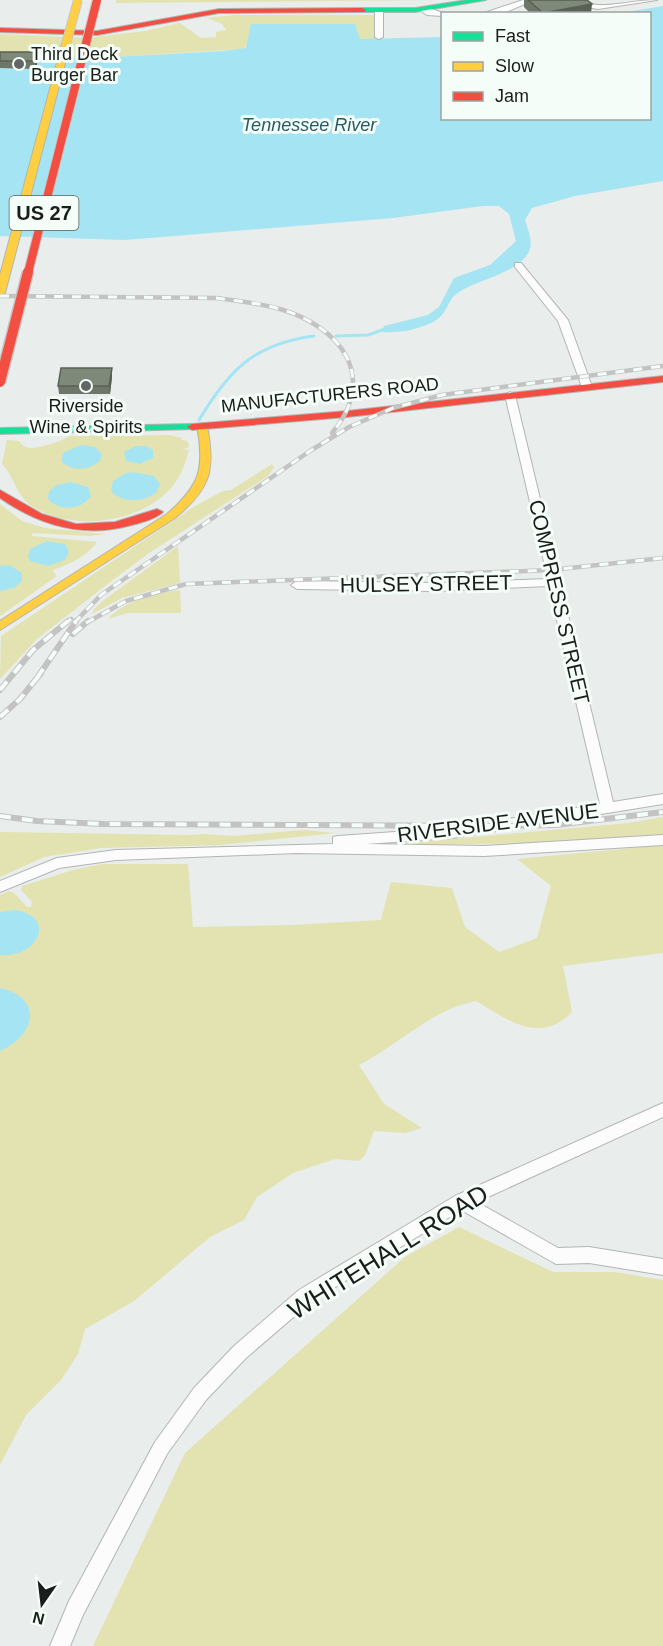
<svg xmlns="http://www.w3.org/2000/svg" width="663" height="1646" font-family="Helvetica,sans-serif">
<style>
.green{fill:#e2e3b1}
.water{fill:#a5e5f3}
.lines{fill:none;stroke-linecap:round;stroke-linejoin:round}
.stream{stroke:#a5e5f3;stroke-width:3}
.street-casing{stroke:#b3b5b4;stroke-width:2}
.fast-casing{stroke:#b3b5b4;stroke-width:2}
.slow-casing{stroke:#b3b5b4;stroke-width:2}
.jam-casing{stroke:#b3b5b4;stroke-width:2}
.street{fill:#fcfcfc;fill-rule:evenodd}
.fast{fill:#16e098;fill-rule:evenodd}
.slow{fill:#ffcf43;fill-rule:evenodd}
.jam{fill:#f24e42;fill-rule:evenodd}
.rail-far1-casing{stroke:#c3c3c3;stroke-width:4.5}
.rail-casing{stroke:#c3c3c3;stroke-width:6}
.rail-far1{stroke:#f4fdf8;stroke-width:3;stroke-dasharray:9;stroke-linecap:butt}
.rail{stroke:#f4fdf8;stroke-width:4;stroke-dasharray:11;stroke-linecap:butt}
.slow-bridge-casing{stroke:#c5c7c6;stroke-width:10;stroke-linecap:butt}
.jam-bridge-far1-casing{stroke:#c5c7c6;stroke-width:10;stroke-linecap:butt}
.jam-bridge-casing{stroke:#c5c7c6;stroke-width:13;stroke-linecap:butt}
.slow-bridge{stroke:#ffcf43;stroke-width:8}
.jam-bridge-far1{stroke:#f24e42;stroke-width:8}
.jam-bridge{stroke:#f24e42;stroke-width:10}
.wall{fill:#6d7668}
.shaded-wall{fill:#596055}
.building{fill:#7f8979;stroke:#596055;stroke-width:1.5}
.poi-dot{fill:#626664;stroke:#f4fdf8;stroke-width:2}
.labels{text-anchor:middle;stroke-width:6;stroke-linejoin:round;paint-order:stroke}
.far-poi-label{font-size:18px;fill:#1a1d1b;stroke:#f4fdf8;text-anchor:start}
.far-water-label{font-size:18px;font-style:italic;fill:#295b67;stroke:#f4fdf8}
.far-street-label{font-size:18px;fill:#1a1d1b;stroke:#f4fdf8}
.shield{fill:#f4fdf8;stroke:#5b605d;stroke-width:1.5}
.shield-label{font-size:20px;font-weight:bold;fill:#1a1d1b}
.street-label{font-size:21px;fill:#1a1d1b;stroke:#f4fdf8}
.near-street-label{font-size:26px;fill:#1a1d1b;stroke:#f4fdf8}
</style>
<rect width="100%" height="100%" fill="#e9edeb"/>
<path class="green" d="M 117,0 L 433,0 L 115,3 Z
M 234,15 L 376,15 L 376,39 L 360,39 L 354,24 L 252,24 L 247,45 L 244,49 L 96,58 L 0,55 L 0,34 L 86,38 L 145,31 L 180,23 L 201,38 L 216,37 L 216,32 L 226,30 L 222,24 L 207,18 Z
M 170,435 L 182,438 L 181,440 L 187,441 L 189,445 L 188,448 L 181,449 L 189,450 C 186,460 183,471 177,480 C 149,523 72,534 30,505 C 16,494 13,475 2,464 L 7,440 L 19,441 C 22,445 25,448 31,448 C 39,448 65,441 68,436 Z
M 272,464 L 274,467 L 268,476 L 149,553 L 105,586 L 37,639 L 0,679 L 1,636 L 195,506 L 223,491 L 231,490 Z
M 0,504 L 22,521 L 45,528 L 106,534 L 90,536 L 32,533 L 32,536 L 97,542 C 88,556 67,565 53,570 L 56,576 L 54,578 L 0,616 Z
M 178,546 L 180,583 L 122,598 L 92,614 L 94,609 L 104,600 Z
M 180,590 L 181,613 L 128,613 L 108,619 C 125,600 156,593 180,590 Z
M 663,817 L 663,835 L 543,843 L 408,845 L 407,843 L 629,823 Z
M 304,830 L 335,833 L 221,845 L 101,848 L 44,857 L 0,877 L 0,832 L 189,835 L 204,834 L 234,836 Z
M 663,845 L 663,953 L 563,966 L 572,1012 C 540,1045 508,1020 476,1001 C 430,1010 399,1045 359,1065 L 384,1104 L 422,1128 L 405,1133 L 374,1131 L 365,1155 L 359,1161 L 335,1159 L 293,1173 L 257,1197 L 244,1220 L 210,1237 L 134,1301 L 85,1329 L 78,1354 L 61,1380 L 26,1415 L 0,1465 L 0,895 L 9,891 L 14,893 L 27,907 L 31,907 L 32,902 L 21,890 L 22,886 L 73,870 L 102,864 L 188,864 L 193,927 L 293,925 L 381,920 L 391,882 L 452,888 L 465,927 L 499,952 L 537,938 L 551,886 L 517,859 Z
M 459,1227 L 553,1272 L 614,1272 L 663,1280 L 663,1646 L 93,1646 L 185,1453 L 405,1257 Z"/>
<path class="water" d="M 663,6 L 663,181 L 575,196 L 532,208 L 525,220 C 528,231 535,243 527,255 C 513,275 471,281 455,295 C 446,303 448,315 431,323 C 415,330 400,333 382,332 L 384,326 L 428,315 L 439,307 L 454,278 L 490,265 L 516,241 L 509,214 L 499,206 L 483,206 L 393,218 L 125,240 L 0,236 L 0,55 L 96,58 L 223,51 L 246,48 L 251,24 L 355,24 L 360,39 L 442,37 L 442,118 L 650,118 L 650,14 L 621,13 Z
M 82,445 L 95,447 L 102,454 L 100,461 C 89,470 74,472 63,463 L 61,459 L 64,452 Z
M 136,446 L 146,446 L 153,450 L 153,458 L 140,464 L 126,461 L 124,452 Z
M 132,472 L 154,476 L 160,484 L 156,493 C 143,502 123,504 111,491 L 113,481 L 124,474 Z
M 70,482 L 88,487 L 91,496 C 82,510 59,512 48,499 L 49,491 L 57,485 Z
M 47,541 L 65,544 L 69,552 L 65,560 L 48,566 L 30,561 L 28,557 L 30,549 Z
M 9,565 L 22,573 L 22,581 L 14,588 L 0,591 L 0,566 Z
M 15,910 C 59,917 36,959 0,955 L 0,912 Z
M 0,988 C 44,998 36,1035 0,1051 Z"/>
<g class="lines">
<path class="stream" d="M 336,336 L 368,335 L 385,329
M 199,420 C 229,370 254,344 314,336"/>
<g class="street-casing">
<path id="street" d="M 523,0 L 534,0 L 504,13 L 481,14 Z
M 578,0 C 586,0 590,4 597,5 C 615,6 637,0 657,0 L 598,9 L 586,7 Z
M 421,7 C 425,7 442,12 445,14 L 442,14 L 442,16 L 427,15 L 421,11 Z
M 379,8 L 383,10 L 383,37 L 379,39 L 375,37 L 375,10 Z
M 515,263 L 521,263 L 568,320 L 592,387 L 591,389 L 583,389 L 582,387 L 558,321 L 515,267 Z
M 510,392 L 515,395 L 613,802 L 663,794 L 663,804 L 452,838 L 366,844 L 484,846 L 663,835 L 663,845 L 484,856 L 296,853 L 116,860 L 59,868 L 0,892 L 0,881 L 57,858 L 116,850 L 333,844 L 333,837 L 338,836 L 452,828 L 600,804 L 549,586 L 436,591 L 297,589 L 291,585 L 297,581 L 436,583 L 548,579 L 505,395 Z
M 663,1103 L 663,1117 L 477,1202 L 558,1248 L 589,1247 L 663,1259 L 663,1275 L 589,1263 L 556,1264 L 461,1210 L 311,1302 L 246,1358 L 206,1400 L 167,1454 L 83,1615 L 70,1646 L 50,1646 L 69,1601 L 155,1442 L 194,1388 L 234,1346 L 299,1290 L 455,1196 Z"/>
</g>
<g class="fast-casing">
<path id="fast" d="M 467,0 L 486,0 L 415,12 L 362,12 L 358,10 L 362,8 L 415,8 Z
M 192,424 L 196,425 L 196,429 L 0,434 L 0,428 Z"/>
</g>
<g class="slow-casing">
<path id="slow" d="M 66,42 L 70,44 L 5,293 L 0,296 L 0,275 L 62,44 Z
M 202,423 L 207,426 C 216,471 210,489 175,518 L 0,630 L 0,621 L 167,514 C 200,485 205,469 197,426 Z"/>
</g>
<g class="jam-casing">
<path id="jam" d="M 362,8 L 366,10 L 365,12 L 219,13 L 97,35 L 0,32 L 0,28 L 97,31 L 219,9 Z
M 663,376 L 663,382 L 347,417 L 192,430 L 187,427 L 192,424 L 347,411 Z
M 0,490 L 42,514 L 76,524 L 115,522 L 157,509 L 163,512 C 154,520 139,523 128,526 C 81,538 39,525 0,498 Z"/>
</g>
<use href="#street" class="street"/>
<use href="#fast" class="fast"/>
<use href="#slow" class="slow"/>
<use href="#jam" class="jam"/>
<g class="rail-far1-casing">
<path id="rail-far1" d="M 0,296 L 216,298 C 237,301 259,303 280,309 C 341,327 379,377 332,433
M 66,623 L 71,619
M 74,623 L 101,595 L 310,451 L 349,427 L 393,408 L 442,395 L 663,366
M 86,623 L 126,601 L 186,584 L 551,570 L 663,558"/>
</g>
<g class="rail-casing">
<path id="rail" d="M 73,634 L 88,621
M 37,678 L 76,621
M 0,690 L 33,650 L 68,621
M 0,717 L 20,699 L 41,673
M 0,816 L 37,821 L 104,824 L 497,826 L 556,825 L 663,812"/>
</g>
<use href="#rail-far1" class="rail-far1"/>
<use href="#rail" class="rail"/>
<g class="slow-bridge-casing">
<path id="slow-bridge" d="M 66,44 L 78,0"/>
</g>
<g class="jam-bridge-far1-casing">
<path id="jam-bridge-far1" d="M 28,273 L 97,0"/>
</g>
<g class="jam-bridge-casing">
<path id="jam-bridge" d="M 0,382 L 28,272"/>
</g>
<use href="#slow-bridge" class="slow-bridge"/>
<use href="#jam-bridge-far1" class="jam-bridge-far1"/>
<use href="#jam-bridge" class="jam-bridge"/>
</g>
<path class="wall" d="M 524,0 L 587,0 L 591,14 L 531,14 L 524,7 Z
M 0,52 L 37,52 L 38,59 L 36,69 L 0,68 Z
M 112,377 L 110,394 L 59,394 L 58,386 Z"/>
<path class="shaded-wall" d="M 592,4 L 591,14 L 543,14 Z
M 37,52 L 38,59 L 36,69 L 35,61 Z
M 112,368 L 112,377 L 110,394 L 109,386 Z"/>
<path class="building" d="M 528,0 L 587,0 L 592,4 L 543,13 Z
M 0,52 L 37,52 L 35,61 L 0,61 Z
M 61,368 L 112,368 L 109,386 L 58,386 Z"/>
<g class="poi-dot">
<circle cx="19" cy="64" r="6"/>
<circle cx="86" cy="386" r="6"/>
</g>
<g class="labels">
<g class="far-poi-label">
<text x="31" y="60">Third Deck<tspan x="31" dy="21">Burger Bar</tspan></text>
<text x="86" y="412" text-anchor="middle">Riverside<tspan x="86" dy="21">Wine &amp; Spirits</tspan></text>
</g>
<g class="far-water-label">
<text x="309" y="131">Tennessee River</text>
</g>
<g class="far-street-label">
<text transform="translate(330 395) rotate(-6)" y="6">MANUFACTURERS ROAD</text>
</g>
<rect class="shield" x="9.5" y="196" width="69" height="34" rx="4.5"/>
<g class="shield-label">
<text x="44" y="220">US 27</text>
</g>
<g class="street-label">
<text transform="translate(426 584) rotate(-1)" y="7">HULSEY STREET</text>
<text transform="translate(559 602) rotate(77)" y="7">COMPRESS STREET</text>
<text transform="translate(498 823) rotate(-7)" y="7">RIVERSIDE AVENUE</text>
</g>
<g class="near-street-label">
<text transform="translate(388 1252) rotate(-32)" y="9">WHITEHALL ROAD</text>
</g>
</g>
<rect x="441" y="12" width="210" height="108" fill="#f4fdf8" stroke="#9da3a0" stroke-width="1.5"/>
<rect x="453" y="32" width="30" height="9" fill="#16e098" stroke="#9da3a0" stroke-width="1.5"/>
<text x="495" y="42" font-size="18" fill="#1a1d1b">Fast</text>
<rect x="453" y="62" width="30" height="9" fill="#ffcf43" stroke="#9da3a0" stroke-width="1.5"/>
<text x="495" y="72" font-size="18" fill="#1a1d1b">Slow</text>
<rect x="453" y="92" width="30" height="9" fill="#f24e42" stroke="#9da3a0" stroke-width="1.5"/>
<text x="495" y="102" font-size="18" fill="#1a1d1b">Jam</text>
<g transform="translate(42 1604) rotate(194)" stroke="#f4fdf8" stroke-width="4.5" paint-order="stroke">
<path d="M0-4.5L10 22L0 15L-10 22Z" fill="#1a1d1b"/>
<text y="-9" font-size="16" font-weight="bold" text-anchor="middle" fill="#1a1d1b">N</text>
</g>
</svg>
